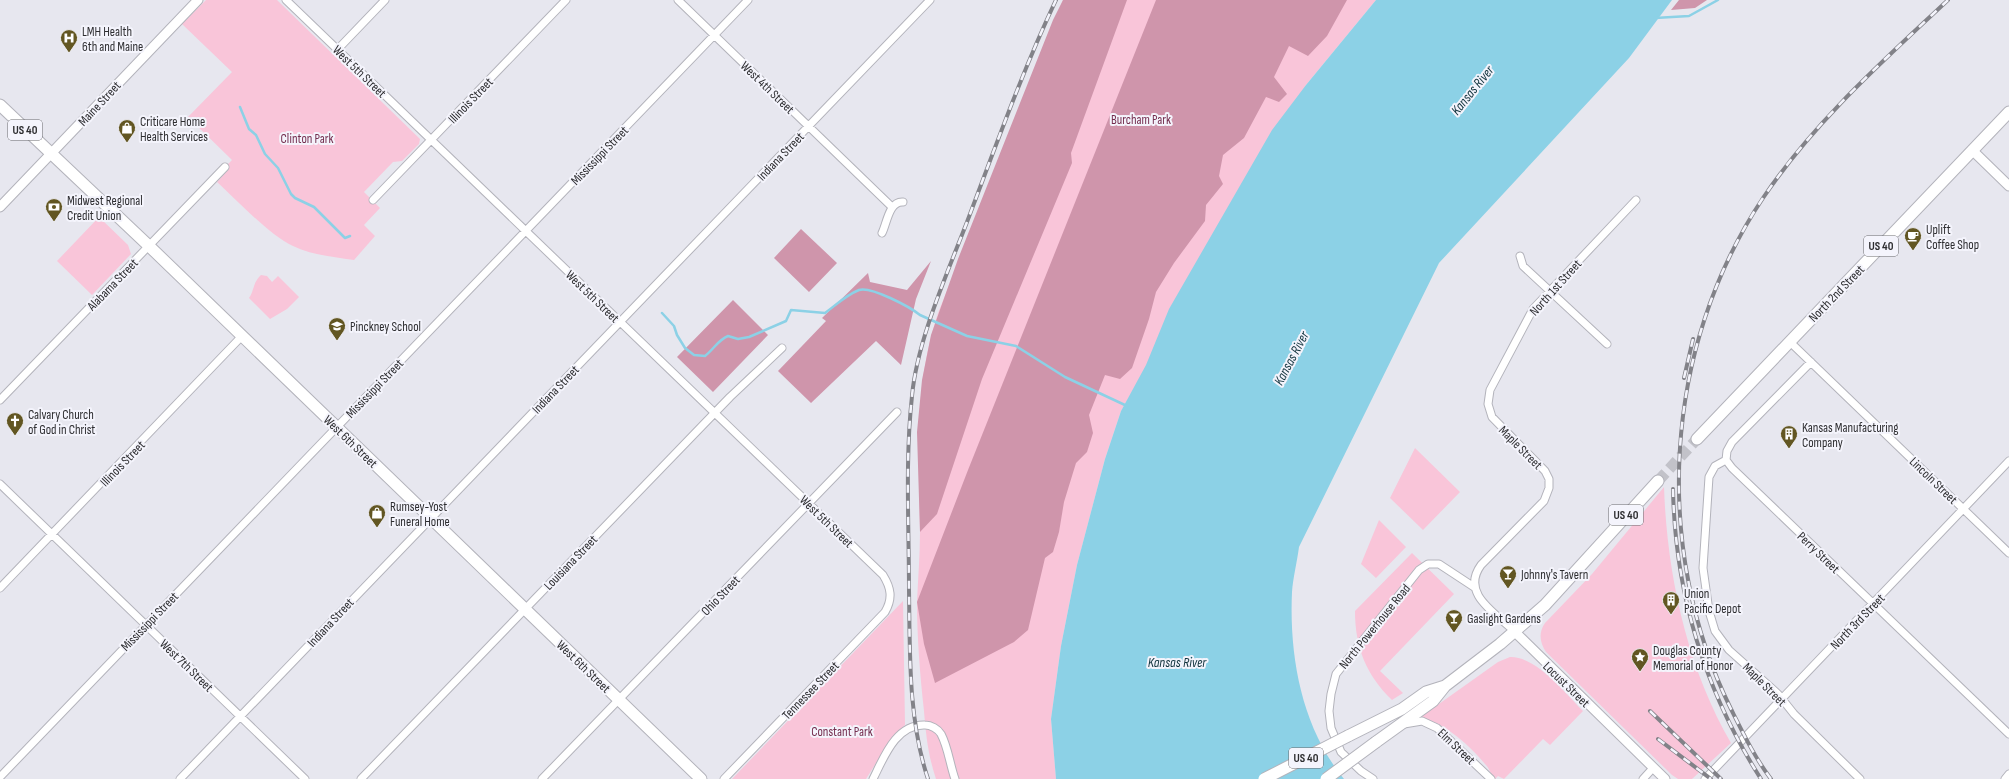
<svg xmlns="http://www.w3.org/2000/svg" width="2009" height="779" font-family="'Sofia Sans Condensed',sans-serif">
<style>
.green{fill:#f9c5d9}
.forest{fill:#cf95ab}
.water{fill:#8cd1e6}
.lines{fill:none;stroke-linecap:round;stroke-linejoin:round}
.stream{stroke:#8cd1e6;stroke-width:2.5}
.trunk-tunnel{stroke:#c2c2c9;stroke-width:11;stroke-dasharray:11 5.5;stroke-linecap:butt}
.minor-casing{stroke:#b3b3bb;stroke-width:9}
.tertiary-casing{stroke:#b3b3bb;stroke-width:11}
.trunk-casing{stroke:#b3b3bb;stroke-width:13}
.minor{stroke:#fff;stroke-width:7}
.tertiary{stroke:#fff;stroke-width:9}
.trunk{stroke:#fff;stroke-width:11}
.rail-casing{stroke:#828288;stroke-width:4}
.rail{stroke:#f4f4fc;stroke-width:2.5;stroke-dasharray:8;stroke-linecap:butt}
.trunk-bridge-casing{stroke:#b3b3bb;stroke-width:13;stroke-linecap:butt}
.trunk-bridge{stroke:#fff;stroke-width:11}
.labels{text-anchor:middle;stroke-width:4;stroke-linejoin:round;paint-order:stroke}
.shield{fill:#f4f4fc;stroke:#69696d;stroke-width:1}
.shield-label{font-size:12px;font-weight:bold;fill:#2d2d30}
.poi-label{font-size:13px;fill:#2d2d30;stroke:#f4f4fc;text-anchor:start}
.street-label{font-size:13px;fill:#2d2d30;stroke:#f4f4fc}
.park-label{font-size:13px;fill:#732c4d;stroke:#f4f4fc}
.water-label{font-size:14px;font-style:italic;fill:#11333d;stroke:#f4f4fc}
</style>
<rect width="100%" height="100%" fill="#e7e7ef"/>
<path class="green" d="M 206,0 L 277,0 L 420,139 L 419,144 L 402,161 L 393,162 L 364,192 L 380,208 L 364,225 L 375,236 L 354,260 C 333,257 312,255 293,246 C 270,236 237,200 217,182 L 229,169 L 226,166 L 232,160 L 188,117 L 232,72 L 182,24 Z
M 1063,0 L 1376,0 L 1306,85 L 1121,411 L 1105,459 L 1077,565 L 1061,646 L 1051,719 L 1056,779 L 936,779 C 928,755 926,735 924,711 C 920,674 917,638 917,602 C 918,578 920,555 920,532 C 919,454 913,389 938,313 Z
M 99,217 L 128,245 L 131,254 L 92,295 L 57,261 Z
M 261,275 L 267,276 L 272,282 L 278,276 L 299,297 L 287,309 L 270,319 L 249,298 C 255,289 252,284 261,275 Z
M 1415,448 L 1460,492 L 1423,530 L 1390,498 Z
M 1664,487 C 1667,575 1687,667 1731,743 L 1692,779 L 1678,779 L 1672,775 L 1546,652 C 1540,643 1538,633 1545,623 L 1592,574 Z
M 1379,520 L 1406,547 L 1376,578 L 1361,564 Z
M 1412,553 L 1454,594 L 1380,671 L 1403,693 L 1392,700 C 1366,675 1355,647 1355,611 Z
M 903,601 L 905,725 L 891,739 L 866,779 L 732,779 Z
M 1510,657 C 1536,656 1566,694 1583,711 L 1550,745 L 1543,739 L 1504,779 L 1498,776 L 1495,779 C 1490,775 1490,768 1485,764 C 1470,746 1446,724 1423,718 L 1422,716 L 1498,662 Z"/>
<path class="forest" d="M 1063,0 L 1127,0 L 1071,153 L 1072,163 L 982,379 L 937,514 L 920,532 L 917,432 L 922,380 L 931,335 L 958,259 L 1053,20 Z
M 1156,0 L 1347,0 L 1327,36 L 1308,56 L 1289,46 L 1274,77 L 1287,94 L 1279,102 L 1266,97 L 1244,138 L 1223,155 L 1219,176 L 1223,184 L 1206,205 L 1205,221 L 1174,263 L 1156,292 L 1149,319 L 1132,368 L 1120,379 L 1105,375 L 1089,415 L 1093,433 L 1087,452 L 1076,463 L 1064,502 L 1059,532 L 1053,552 L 1045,558 L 1028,630 L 1014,642 L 935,683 L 924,644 L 917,602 L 968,470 Z
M 1679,0 L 1707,0 L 1695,8 L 1671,10 Z
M 801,229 L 837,263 L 809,292 L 774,258 Z
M 931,261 L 916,299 L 901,365 L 876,341 L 811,403 L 778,371 L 826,321 L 822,318 L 868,273 L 870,282 L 907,290 Z
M 733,300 L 768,335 L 713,392 L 677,357 Z"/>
<path class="water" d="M 1376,0 L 1672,0 L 1629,58 L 1439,263 L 1299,547 C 1297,562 1293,578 1292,592 C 1289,657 1302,728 1344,779 L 1056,779 L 1051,719 L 1061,646 L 1077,565 L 1105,459 L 1121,411 L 1146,365 L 1169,309 L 1272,130 L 1306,85 Z"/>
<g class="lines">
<path class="stream" d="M 1655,18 L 1689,16 L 1718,0
M 240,107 L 249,129 L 256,135 L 265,154 L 278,168 L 291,194 L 295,198 L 314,207 L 345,238 L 350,236
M 662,313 L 674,326 L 677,335 L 685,348 L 694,355 L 705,356 C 714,349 718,340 728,336 L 738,339 L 749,337 L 786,321 L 791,310 L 825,313 C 836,305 846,295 859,290 C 871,286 910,307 920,315 L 967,336 L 1016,346 L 1065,377 L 1127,406"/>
<path class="trunk-tunnel" d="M 1658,481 L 1697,439"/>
<g class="minor-casing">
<path id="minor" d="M 286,0 L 883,575 C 891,588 893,598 885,612 L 724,779
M 678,0 L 892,207
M 337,50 L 385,0
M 373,200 L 566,0
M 882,233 C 887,223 889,201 903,202
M 1520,256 L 1523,266 L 1607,344
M 1790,342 L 2009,553
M 1811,362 L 1732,442 L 1727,451 L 1726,460 L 1732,468 L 2009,734
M 0,400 L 225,167
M 1726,460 L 1715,466 L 1709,477 L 1703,568 L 1709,611 L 1715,631 L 1729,650 L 1778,694 L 1794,714 L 1860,779
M 0,484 L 305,779
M 0,588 L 242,336
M 1515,632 C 1496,613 1460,594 1481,565 L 1544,501 L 1549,488 L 1549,479 L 1545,471 L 1492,417 L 1488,404 L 1490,390 L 1533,309 L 1636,200
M 1404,724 L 1422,721 L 1437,728 L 1491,779
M 0,777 L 748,0
M 180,779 L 930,0
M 361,779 L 730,397 L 782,348
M 542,779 L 897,412
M 873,779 C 884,757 896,724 925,725 C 931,725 938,729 941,734 C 948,747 950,765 955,779
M 1373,779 L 1361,771 L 1341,752 L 1331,728 L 1329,711 L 1331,694 L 1336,674 L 1419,570 L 1428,564 L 1439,564 L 1474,587
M 1643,779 L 1653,768
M 1705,779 L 2009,461
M 2005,779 L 2009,774"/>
</g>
<g class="tertiary-casing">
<path id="tertiary" d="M 1972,150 L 2009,186
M 0,207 L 198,0
M 1515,632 L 1665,779"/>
</g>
<g class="trunk-casing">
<path id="trunk" d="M 0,105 L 149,246 L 701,779
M 1697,439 L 2009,112
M 1348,736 L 1402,709 L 1426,692 L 1445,686
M 1376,742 L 1433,701 L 1445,686 L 1500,644 L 1545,605 L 1658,481"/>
</g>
<use href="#minor" class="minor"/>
<use href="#tertiary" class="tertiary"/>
<use href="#trunk" class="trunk"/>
<g class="rail-casing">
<path id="rail" d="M 1684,378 L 1693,339
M 1673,489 C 1675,593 1705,691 1761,779
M 1650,711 L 1721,779
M 1658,739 L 1711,779
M 928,779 C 908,719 910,653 909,590 C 909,526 905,460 912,396 C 917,341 947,274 967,222 C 995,148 1022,72 1056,0
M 1771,779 C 1755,758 1743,733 1731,709 C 1652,549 1663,348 1763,198 C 1814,122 1882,62 1948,0"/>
</g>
<use href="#rail" class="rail"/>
<g class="trunk-bridge-casing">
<path id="trunk-bridge" d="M 1264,779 L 1348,736
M 1326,779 L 1376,742"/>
</g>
<use href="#trunk-bridge" class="trunk-bridge"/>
</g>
<defs>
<g id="hospital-pin" transform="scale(0.9)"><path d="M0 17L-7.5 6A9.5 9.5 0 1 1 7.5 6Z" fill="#625622" stroke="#f4f4fc"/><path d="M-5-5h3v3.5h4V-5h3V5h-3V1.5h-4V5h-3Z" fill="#fff"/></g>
<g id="shop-pin" transform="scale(0.9)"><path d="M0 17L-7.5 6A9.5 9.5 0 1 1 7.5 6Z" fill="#625622" stroke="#f4f4fc"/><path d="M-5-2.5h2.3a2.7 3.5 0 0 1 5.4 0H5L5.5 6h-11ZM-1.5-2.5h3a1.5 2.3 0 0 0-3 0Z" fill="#fff"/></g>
<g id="bank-pin" transform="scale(0.9)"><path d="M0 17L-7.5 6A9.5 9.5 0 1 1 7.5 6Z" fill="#625622" stroke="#f4f4fc"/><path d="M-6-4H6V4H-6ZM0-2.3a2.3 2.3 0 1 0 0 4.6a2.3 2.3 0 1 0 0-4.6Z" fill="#fff"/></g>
<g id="cafe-pin" transform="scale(0.9)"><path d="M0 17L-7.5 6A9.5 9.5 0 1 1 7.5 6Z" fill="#625622" stroke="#f4f4fc"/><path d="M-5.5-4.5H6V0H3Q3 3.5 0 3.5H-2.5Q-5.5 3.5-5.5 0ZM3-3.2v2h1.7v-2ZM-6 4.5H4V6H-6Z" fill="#fff"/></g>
<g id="school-pin" transform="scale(0.9)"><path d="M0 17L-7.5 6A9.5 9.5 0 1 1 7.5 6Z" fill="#625622" stroke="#f4f4fc"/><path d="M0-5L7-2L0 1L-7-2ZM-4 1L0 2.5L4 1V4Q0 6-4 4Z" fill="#fff"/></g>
<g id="church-pin" transform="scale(0.9)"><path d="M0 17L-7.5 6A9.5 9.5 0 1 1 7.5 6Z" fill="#625622" stroke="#f4f4fc"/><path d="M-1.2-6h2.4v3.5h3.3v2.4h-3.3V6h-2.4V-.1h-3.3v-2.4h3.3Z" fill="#fff"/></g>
<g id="building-pin" transform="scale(0.9)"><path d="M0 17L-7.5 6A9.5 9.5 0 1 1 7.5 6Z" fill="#625622" stroke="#f4f4fc"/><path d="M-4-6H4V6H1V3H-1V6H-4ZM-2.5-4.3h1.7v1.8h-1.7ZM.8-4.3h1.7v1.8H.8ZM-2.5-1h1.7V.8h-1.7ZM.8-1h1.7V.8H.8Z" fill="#fff"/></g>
<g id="bar-pin" transform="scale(0.9)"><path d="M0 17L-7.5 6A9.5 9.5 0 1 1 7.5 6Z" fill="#625622" stroke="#f4f4fc"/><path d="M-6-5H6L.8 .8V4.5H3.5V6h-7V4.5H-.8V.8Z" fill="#fff"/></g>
<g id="sight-pin" transform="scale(0.9)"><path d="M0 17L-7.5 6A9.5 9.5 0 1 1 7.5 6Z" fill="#625622" stroke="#f4f4fc"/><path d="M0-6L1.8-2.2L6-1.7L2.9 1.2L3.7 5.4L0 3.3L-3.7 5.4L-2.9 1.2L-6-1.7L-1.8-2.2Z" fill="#fff"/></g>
</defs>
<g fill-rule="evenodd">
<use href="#hospital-pin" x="69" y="38"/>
<use href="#shop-pin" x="127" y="128"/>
<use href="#bank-pin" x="54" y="207"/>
<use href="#cafe-pin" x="1913" y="236"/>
<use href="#school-pin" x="337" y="326"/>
<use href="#church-pin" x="15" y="421"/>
<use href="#building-pin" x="1789" y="434"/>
<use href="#shop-pin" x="377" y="513"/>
<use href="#bar-pin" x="1508" y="574"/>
<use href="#building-pin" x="1671" y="600"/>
<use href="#bar-pin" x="1454" y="618"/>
<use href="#sight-pin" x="1640" y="657"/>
</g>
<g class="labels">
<g class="shield">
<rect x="8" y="120" width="34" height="20" rx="3"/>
<rect x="1864" y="236" width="34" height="20" rx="3"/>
<rect x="1609" y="505" width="34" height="20" rx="3"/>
<rect x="1289" y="748" width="34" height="20" rx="3"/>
</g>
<g class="shield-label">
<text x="25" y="134">US 40</text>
<text x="1881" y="250">US 40</text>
<text x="1626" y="519">US 40</text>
<text x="1306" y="762">US 40</text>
</g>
<g class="poi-label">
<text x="82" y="36">LMH Health<tspan x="82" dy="15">6th and Maine</tspan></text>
<text x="140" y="126">Criticare Home<tspan x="140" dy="15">Health Services</tspan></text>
<text x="67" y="205">Midwest Regional<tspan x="67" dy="15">Credit Union</tspan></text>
<text x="1926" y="234">Uplift<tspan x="1926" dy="15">Coffee Shop</tspan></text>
<text x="350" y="331">Pinckney School</text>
<text x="28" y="419">Calvary Church<tspan x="28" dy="15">of God in Christ</tspan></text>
<text x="1802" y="432">Kansas Manufacturing<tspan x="1802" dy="15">Company</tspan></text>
<text x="390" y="511">Rumsey-Yost<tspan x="390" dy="15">Funeral Home</tspan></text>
<text x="1521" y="579">Johnny's Tavern</text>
<text x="1684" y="598">Union<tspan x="1684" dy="15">Pacific Depot</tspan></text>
<text x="1467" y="623">Gaslight Gardens</text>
<text x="1653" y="655">Douglas County<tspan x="1653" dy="15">Memorial of Honor</tspan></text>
</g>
<g class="street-label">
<text transform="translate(360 71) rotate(44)" y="5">West 5th Street</text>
<text transform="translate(768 87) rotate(44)" y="5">West 4th Street</text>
<text transform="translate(470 100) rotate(-46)" y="5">Illinois Street</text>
<text transform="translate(99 103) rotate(-47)" y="5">Maine Street</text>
<text transform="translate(599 155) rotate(-46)" y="5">Mississippi Street</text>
<text transform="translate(780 156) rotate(-46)" y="5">Indiana Street</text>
<text transform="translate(112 284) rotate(-46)" y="5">Alabama Street</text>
<text transform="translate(1555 287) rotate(-48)" y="5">North 1st Street</text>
<text transform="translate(1836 293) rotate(-46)" y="5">North 2nd Street</text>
<text transform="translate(593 296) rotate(44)" y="5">West 5th Street</text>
<text transform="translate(374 388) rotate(-46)" y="5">Mississippi Street</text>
<text transform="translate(555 389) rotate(-46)" y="5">Indiana Street</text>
<text transform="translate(351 441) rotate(44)" y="5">West 6th Street</text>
<text transform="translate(1521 447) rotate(45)" y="5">Maple Street</text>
<text transform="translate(122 463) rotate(-46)" y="5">Illinois Street</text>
<text transform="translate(1934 480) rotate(44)" y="5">Lincoln Street</text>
<text transform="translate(827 521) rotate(44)" y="5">West 5th Street</text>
<text transform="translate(1819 552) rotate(44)" y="5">Perry Street</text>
<text transform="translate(570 562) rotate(-46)" y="5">Louisiana Street</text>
<text transform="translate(720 595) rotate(-46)" y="5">Ohio Street</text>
<text transform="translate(149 621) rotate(-46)" y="5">Mississippi Street</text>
<text transform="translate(1857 621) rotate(-46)" y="5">North 3rd Street</text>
<text transform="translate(330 622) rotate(-47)" y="5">Indiana Street</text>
<text transform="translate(1374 626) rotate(-51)" y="5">North Powerhouse Road</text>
<text transform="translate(187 665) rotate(44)" y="5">West 7th Street</text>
<text transform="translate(584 666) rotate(44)" y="5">West 6th Street</text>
<text transform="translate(1567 684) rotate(44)" y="5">Locust Street</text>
<text transform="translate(1765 684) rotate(45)" y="5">Maple Street</text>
<text transform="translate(810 690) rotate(-46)" y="5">Tennessee Street</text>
<text transform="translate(1457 746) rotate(43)" y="5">Elm Street</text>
</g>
<g class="park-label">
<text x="1141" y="124">Burcham Park</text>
<text x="307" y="143">Clinton Park</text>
<text x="842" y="736">Constant Park</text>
</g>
<g class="water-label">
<text transform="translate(1472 90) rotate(-51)" y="5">Kansas River</text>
<text transform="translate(1291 358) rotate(-62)" y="5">Kansas River</text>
<text x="1177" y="667">Kansas River</text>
</g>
</g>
</svg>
